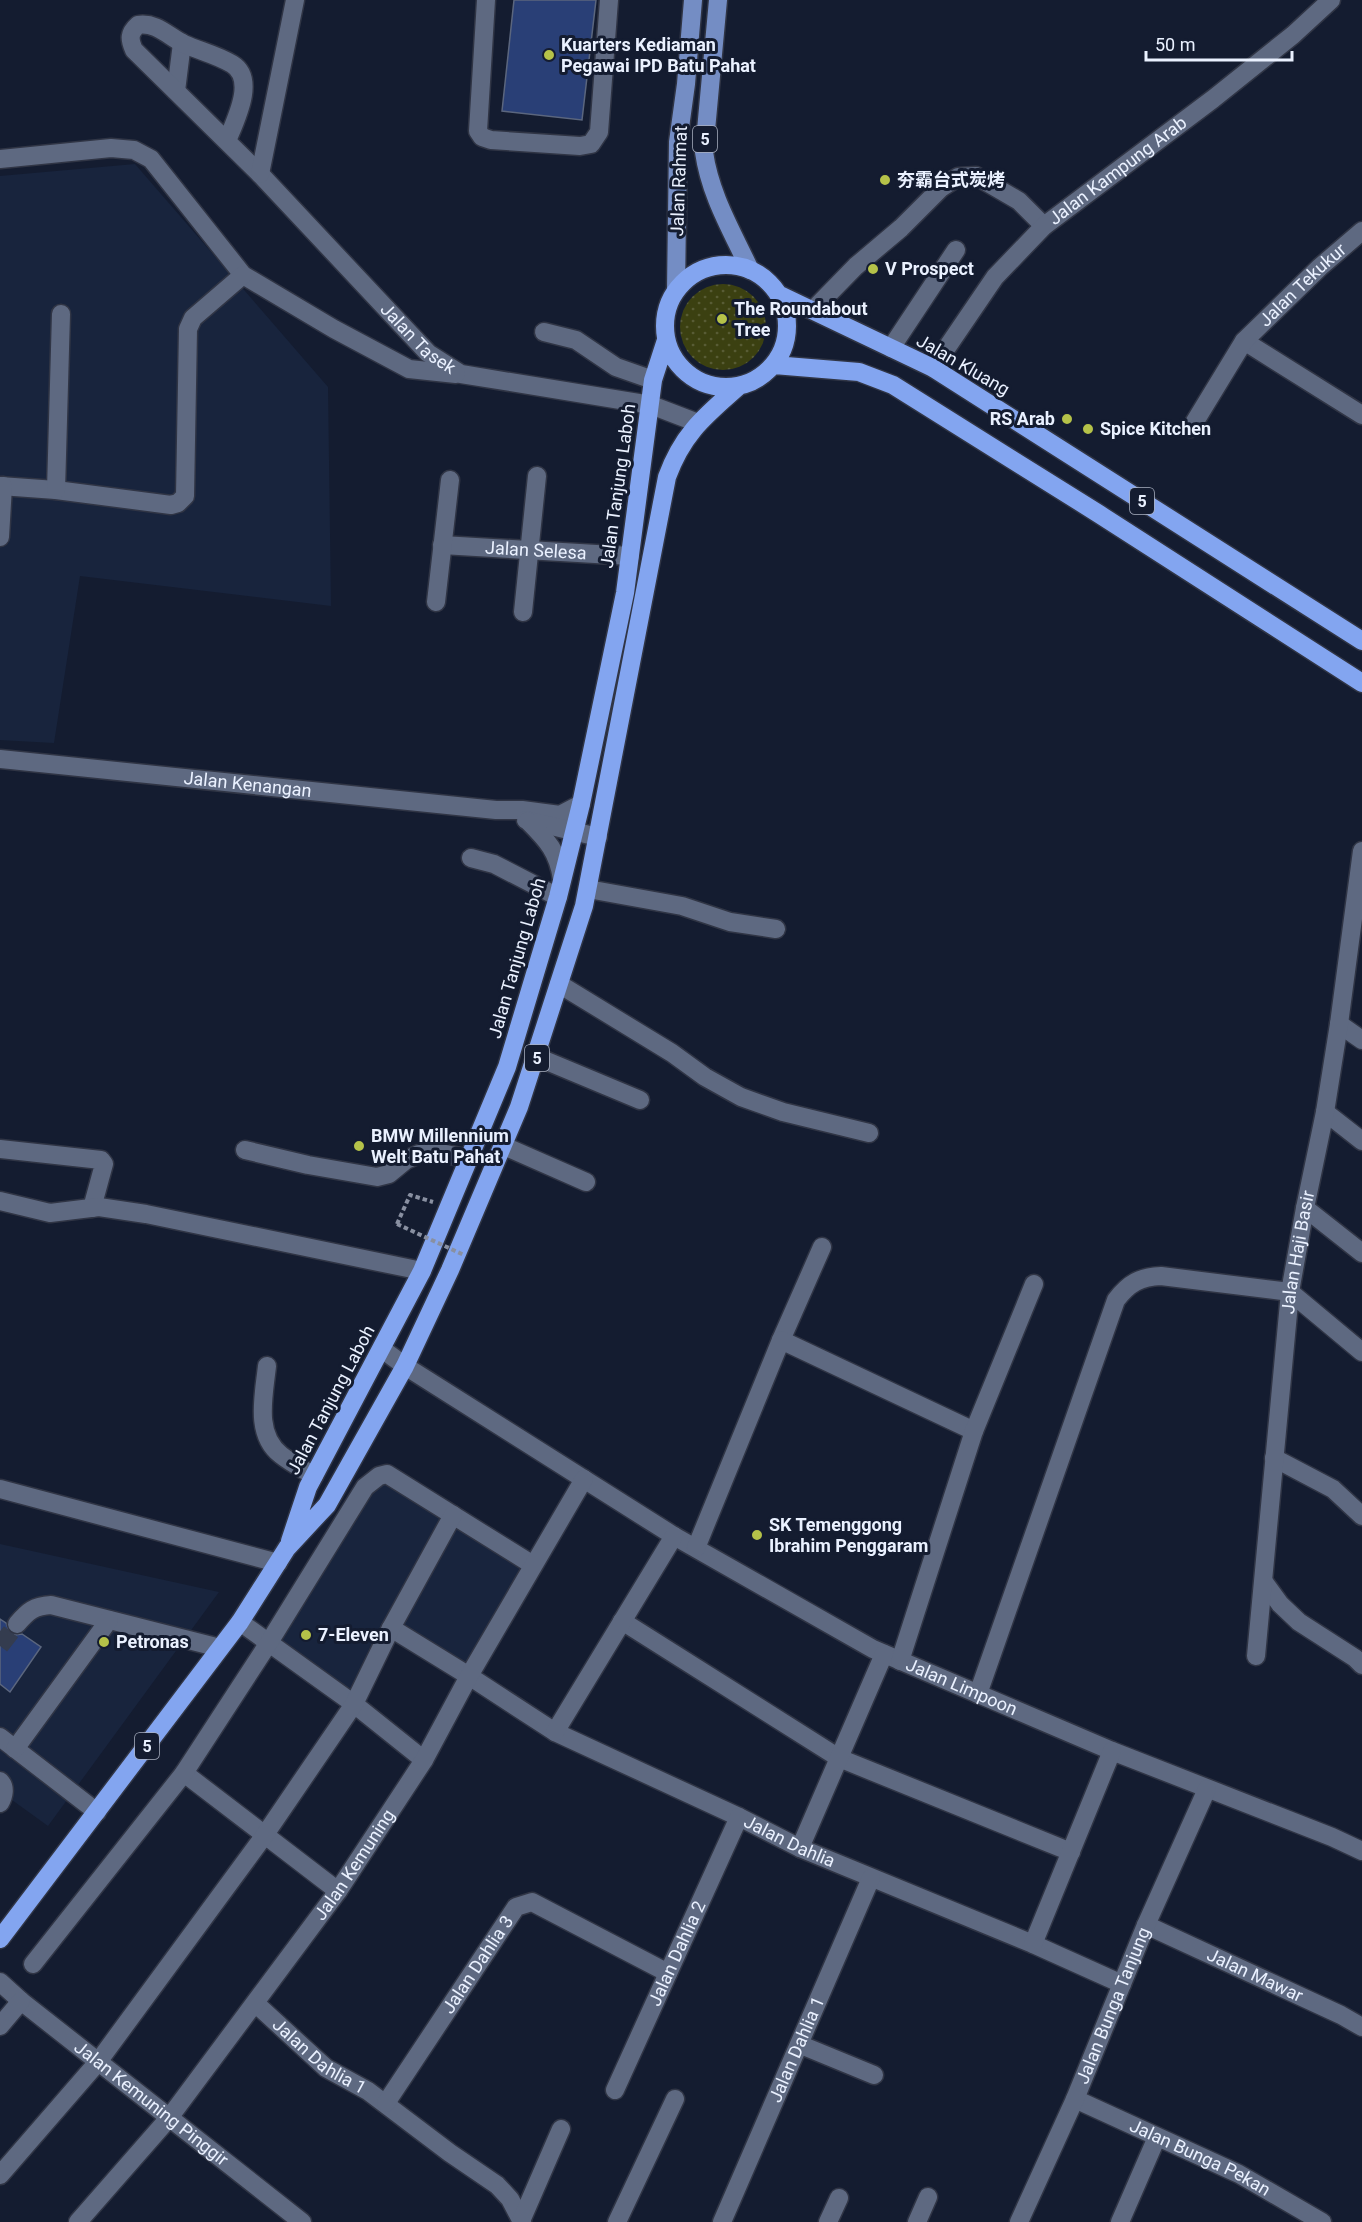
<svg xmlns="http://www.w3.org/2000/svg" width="1362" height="2222" font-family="Roboto,'Noto Sans SC',sans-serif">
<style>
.built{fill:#18243d}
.grass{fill:url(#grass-dots)}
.building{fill:#293f76;stroke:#5b667e;stroke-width:1.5}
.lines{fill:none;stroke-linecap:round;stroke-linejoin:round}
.minor-tunnel{stroke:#343c4f;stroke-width:18;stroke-dasharray:18 9;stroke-linecap:butt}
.minor-casing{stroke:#303545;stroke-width:21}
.major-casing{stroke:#303545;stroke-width:21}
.highway-casing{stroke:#303545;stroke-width:21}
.path{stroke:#8990a1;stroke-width:4;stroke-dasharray:4.5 3;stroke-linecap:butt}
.minor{stroke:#5e6981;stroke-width:18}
.major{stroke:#748dc4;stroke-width:18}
.highway{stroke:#83a5f0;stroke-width:18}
.path-bridge{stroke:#8990a1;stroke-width:4;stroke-dasharray:4.5 3;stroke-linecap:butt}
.poi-dot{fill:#b5c249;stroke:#141c30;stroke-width:2}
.labels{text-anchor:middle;stroke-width:6;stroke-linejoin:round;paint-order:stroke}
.shield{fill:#141c30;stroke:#aab1c1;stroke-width:1.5}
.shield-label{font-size:16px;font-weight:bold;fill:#eaf1ff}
.poi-label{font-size:18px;font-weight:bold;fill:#eaf1ff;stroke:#141c30;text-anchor:start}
.street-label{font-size:18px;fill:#eaf1ff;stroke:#141c30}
</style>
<defs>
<pattern id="grass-dots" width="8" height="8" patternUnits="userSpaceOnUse" patternTransform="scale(1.5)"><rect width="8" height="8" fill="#3b4011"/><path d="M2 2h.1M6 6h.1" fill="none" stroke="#585c35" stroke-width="1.8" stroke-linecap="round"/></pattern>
</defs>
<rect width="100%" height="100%" fill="#141c30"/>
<path class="built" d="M 135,164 L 328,387 L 331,606 L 80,576 L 54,743 L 0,740 L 0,176 Z
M 376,1471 L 541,1564 L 472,1686 L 393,1635 L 355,1712 L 262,1645 Z
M 0,1544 L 219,1592 L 48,1826 L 12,1800 L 0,1814 Z"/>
<path class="grass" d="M680 327a43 43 0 1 1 86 0a43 43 0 1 1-86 0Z"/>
<path class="building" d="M 514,0 L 596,0 L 582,120 L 502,111 Z
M 0,1619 L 6,1623 L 10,1633 L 15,1635 L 22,1634 L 41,1647 L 10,1692 L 0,1684 Z"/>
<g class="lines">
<path class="minor-tunnel" d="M 0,1646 L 17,1624"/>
<g class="minor-casing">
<g id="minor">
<path d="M 486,0 L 478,131 L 482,137 L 491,140 L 580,146 L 591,144 L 599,132 L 609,0"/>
<path d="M 176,91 L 182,43"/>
<path id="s1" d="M 227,141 C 235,121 257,79 232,64 C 217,55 200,51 184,44 C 169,37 157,22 138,25 C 129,33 129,39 134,50 L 260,174 L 428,353 L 461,374 L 651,405 L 698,423"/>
<path d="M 0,159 L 111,148 L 134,150 L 151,159 L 243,275 L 334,329 L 409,369 L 456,374"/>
<path d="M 260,174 L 295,0"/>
<path d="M 813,310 L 856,266 L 901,228 L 941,188 L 958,177 L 976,176 L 1019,201 L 1044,226"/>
<path d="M 544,332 L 576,340 L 616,367 L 653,380"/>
<path d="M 1244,341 L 1362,415"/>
<path d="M 891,348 L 956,250"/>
<path id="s2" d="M 933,368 L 995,277 L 1044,226 L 1213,99 L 1293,35 L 1331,0"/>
<path id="s3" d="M 1191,428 L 1244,341 L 1320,267 L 1362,231"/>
<path d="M 0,486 L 56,490 L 171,505 L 178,503 L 185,496 L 188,329 L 193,318 L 243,275"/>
<path d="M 56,490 L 61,314"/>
<path d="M 0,537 L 3,486"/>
<path id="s4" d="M 442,545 L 630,556"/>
<path d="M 436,602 L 450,480"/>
<path d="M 523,612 L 537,476"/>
<path id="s5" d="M 0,759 L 496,810 L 522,810 L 560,815 L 581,804"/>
<path d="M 526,820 L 598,837"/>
<path d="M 528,821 C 548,841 558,852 562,879"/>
<path d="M 471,858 L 494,864 L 558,897"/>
<path d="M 588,889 L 682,906 L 730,922 L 776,929"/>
<path d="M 559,984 L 672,1053 L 705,1077 L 741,1097 L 783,1112 L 869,1133"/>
<path d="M 1339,1024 L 1362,1040"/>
<path d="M 537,1057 L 640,1100"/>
<path d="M 1325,1112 L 1362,1141"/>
<path d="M 504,1146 L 586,1182"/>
<path d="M 0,1149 L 101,1160 L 104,1164 L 92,1208"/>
<path d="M 245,1150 L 308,1165 L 377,1177 L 389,1174 L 406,1160 L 419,1154 L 446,1154 L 469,1159"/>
<path d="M 0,1201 L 50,1213 L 99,1207 L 146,1214 L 422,1271"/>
<path d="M 1305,1208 L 1362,1253"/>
<path d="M 781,1340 L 822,1247"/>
<path id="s6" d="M 382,1349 L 405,1366 L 674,1536 L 873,1649 L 1112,1751 L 1332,1837 L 1362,1851"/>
<path d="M 267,1366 C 264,1395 254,1434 281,1455 C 291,1463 303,1469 314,1476"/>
<path d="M 1274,1458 L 1333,1489 L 1362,1516"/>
<path d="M 0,1489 L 278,1563"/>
<path d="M 696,1548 L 781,1340 L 974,1431"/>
<path d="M 1264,1582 L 1280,1604 L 1299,1622 L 1355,1658 L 1362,1665"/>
<path d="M 622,1621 L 839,1758 L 1071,1852"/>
<path d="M 240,1622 L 354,1704 L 424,1760"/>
<path d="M 17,1624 C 28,1611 34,1606 51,1605 L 220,1648"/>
<path id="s7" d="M 391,1628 L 469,1676 L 555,1732 L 739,1817 L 800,1848 L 1033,1944 L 1122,1984"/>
<path id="s8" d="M 1256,1656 L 1290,1292 L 1305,1208 L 1325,1112 L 1339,1024 L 1362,851"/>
<path d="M 900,1661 L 974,1431 L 1034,1284"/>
<path d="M 978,1694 L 1116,1300 C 1129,1283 1140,1277 1161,1276 L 1290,1292 L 1362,1352"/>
<path d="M 555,1732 L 674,1536"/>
<path d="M 0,1737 L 97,1812"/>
<path d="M 15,1749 L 109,1620"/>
<path d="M 184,1773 L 338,1891"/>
<path d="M 0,1781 C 6,1787 4,1796 0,1803"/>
<path d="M 800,1848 L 884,1654"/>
<path id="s9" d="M 1146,1925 L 1341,2015 L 1362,2027"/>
<path d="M 1033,1944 L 1112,1751"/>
<path d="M 33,1964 L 184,1773 L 268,1644 L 365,1487 L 379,1476 L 387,1474 L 533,1565"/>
<path id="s10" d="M 0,1982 L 21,2001 L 302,2222"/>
<path id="s11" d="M 255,2003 L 326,2068 L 368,2091 L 450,2153 L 497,2185 L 510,2199 L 522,2222"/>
<path d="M 0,2026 L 21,2001"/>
<path d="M 801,2045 L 874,2075"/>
<path id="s12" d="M 615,2090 L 739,1817"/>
<path id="s13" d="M 1075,2099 L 1239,2174 L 1322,2222"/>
<path id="s14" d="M 386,2103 L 516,1907 L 532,1902 L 668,1973"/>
<path d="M 0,2175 L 98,2062 L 264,1836 L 354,1704 L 391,1628 L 453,1515"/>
<path d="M 521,2221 L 561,2129"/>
<path id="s15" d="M 78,2222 L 169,2118 L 338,1891 L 424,1760 L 469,1676 L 584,1479"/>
<path d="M 617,2222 L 675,2099"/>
<path id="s16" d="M 722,2222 L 871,1878"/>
<path d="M 828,2222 L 839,2198"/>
<path d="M 917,2222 L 928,2197"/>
<path id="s17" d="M 1019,2222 L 1075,2099 L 1146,1925 L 1207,1789"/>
<path d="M 1120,2222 L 1157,2137"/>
</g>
</g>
<g class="major-casing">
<path id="major" d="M 718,0 L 704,152 C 710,195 732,231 750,270
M 676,290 L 678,142 L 686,84 L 693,0"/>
</g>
<g class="highway-casing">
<path id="highway" d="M665 326a61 61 0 1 1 122 0a61 61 0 1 1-122 0Z
M 778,294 L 933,368 L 1362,641
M 774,365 L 859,372 L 893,385 L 1099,514 L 1362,683
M 290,1541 L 308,1487 L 422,1271 L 507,1067 L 558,897 L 581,804 L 625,593 L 653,380 L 666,340
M 0,1939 L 240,1622 L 287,1548 L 327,1505 L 405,1366 L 450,1270 L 519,1107 L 584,906 L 667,477 C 683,433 705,416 739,386"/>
</g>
<path class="path" d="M 397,1224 L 410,1195 L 433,1202"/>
<use href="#minor" class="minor"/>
<use href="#major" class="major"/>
<use href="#highway" class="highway"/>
<path class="path-bridge" d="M 397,1224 L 464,1255"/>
</g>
<g class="poi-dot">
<circle cx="549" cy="55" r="6"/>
<circle cx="885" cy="180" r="6"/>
<circle cx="873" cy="269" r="6"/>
<circle cx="722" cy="319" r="6"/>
<circle cx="1067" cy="419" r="6"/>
<circle cx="1088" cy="429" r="6"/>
<circle cx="359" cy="1146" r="6"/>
<circle cx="757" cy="1535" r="6"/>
<circle cx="306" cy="1635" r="6"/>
<circle cx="104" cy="1642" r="6"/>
</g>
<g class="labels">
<g class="shield">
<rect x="693" y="126" width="24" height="26" rx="4.5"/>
<rect x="1130" y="488" width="24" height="26" rx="4.5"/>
<rect x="525" y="1045" width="24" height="26" rx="4.5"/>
<rect x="135" y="1733" width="24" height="26" rx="4.5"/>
</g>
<g class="shield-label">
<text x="705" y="145">5</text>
<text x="1142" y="507">5</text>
<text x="537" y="1064">5</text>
<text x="147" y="1752">5</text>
</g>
<g class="poi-label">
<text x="561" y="51">Kuarters Kediaman<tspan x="561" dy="21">Pegawai IPD Batu Pahat</tspan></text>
<text x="897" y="186">夯霸台式炭烤</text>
<text x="885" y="275">V Prospect</text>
<text x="734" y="315">The Roundabout<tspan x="734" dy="21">Tree</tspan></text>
<text x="1055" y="425" text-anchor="end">RS Arab</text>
<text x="1100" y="435">Spice Kitchen</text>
<text x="371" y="1142">BMW Millennium<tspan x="371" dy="21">Welt Batu Pahat</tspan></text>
<text x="769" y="1531">SK Temenggong<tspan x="769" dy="21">Ibrahim Penggaram</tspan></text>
<text x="318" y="1641">7-Eleven</text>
<text x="116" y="1648">Petronas</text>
</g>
<g class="street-label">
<text dy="6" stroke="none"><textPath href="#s2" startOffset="273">Jalan Kampung Arab</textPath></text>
<text transform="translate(679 181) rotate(-88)" y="6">Jalan Rahmat</text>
<text dy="6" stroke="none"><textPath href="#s3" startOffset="183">Jalan Tekukur</textPath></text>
<text dy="6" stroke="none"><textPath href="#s1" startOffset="620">Jalan Tasek</textPath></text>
<text transform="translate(963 365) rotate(30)" y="6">Jalan Kluang</text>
<text transform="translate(618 486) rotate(-82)" y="6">Jalan Tanjung Laboh</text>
<text dy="6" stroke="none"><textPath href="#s4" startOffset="94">Jalan Selesa</textPath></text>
<text dy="6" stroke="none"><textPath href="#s5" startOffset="249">Jalan Kenangan</textPath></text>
<text transform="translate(517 958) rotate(-74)" y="6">Jalan Tanjung Laboh</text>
<text dy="6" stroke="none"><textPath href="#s8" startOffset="406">Jalan Haji Basir</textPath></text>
<text transform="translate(331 1400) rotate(-62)" y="6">Jalan Tanjung Laboh</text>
<text dy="6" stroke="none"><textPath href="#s6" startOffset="672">Jalan Limpoon</textPath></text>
<text dy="6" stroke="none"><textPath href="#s7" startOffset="453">Jalan Dahlia</textPath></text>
<text dy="6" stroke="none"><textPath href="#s15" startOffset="452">Jalan Kemuning</textPath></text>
<text dy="6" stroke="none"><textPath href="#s12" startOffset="150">Jalan Dahlia 2</textPath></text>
<text dy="6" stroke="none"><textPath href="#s14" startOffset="166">Jalan Dahlia 3</textPath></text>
<text dy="6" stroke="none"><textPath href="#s9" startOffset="120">Jalan Mawar</textPath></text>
<text dy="6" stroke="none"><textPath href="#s17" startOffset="236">Jalan Bunga Tanjung</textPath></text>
<text dy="6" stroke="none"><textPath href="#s16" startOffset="188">Jalan Dahlia 1</textPath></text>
<text dy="6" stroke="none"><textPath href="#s11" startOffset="84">Jalan Dahlia 1</textPath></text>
<text dy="6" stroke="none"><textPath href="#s10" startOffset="194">Jalan Kemuning Pinggir</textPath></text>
<text dy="6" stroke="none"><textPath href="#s13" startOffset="138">Jalan Bunga Pekan</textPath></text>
</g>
</g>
<path d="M1146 51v9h146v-9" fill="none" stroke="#eaf1ff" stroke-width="3"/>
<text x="1155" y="51" font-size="18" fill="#eaf1ff" stroke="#141c30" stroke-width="4.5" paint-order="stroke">50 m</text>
</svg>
